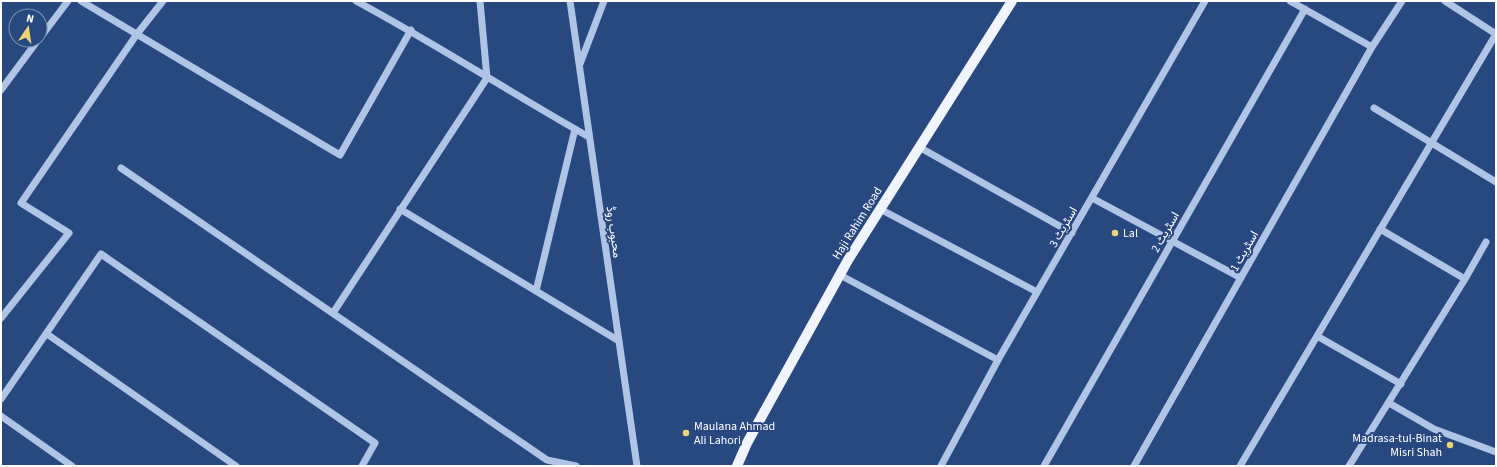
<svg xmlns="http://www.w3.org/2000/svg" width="1497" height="467" font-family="'Source Sans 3',Vazirmatn,sans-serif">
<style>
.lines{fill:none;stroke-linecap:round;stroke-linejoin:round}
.minor{stroke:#b0c4e6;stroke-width:7}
.major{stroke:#f0f4fd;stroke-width:10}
.poi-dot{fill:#edd476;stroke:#284880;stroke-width:1.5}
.labels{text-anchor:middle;stroke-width:4;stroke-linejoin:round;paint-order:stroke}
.street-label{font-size:12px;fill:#fff;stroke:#284880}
.poi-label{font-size:12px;fill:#fff;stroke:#284880;text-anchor:start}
</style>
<rect width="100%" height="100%" fill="#284880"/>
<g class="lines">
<path class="minor" d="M 81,1 L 340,155 L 411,30
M 356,1 C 436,44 511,93 589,137
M 570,1 L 637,466
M 1290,1 L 1372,47
M 40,38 L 68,1
M 580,64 L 604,1
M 1,90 L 38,40
M 1374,108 L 1496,182
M 919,147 L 1072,233
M 121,168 L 547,460 L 576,466
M 1092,198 L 1241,278
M 400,209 L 619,341
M 880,209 L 1037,292
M 1380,229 L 1465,279
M 840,275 L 998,360
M 536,291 L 575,129
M 333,313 L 487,78 L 480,1
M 1,318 L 69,233 L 21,203 L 137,34 L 163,1
M 47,334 L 236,466
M 1317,336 L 1401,384
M 1,399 L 101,254 L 375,443 L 362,466
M 1389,403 L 1434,429 L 1496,452
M 1,416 L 72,466
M 941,466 L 998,360 L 1205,1
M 1044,466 L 1305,9
M 1134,466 L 1372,47 L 1402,1
M 1240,466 L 1496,34 L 1445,1
M 1349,466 L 1465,279 L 1486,242"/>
<path class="major" d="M 737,466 L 747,443 L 848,260 L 1012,1"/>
</g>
<g class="poi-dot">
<circle cx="1115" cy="233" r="4"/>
<circle cx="686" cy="433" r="4"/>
<circle cx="1450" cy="445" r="4"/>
</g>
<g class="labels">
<g class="street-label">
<text transform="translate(857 223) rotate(-58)" y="4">Haji Rahim Road</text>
<text transform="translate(1063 227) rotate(-60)" y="4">اسٹریٹ 3</text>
<text transform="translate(614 232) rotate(82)" y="4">محبوب روڈ</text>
<text transform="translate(1165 232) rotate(-60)" y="4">اسٹریٹ 2</text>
<text transform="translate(1244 251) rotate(-60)" y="4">اسٹریٹ 1</text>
</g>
<g class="poi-label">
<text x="1123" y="237">Lal</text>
<text x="694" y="430">Maulana Ahmad<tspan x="694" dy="14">Ali Lahori</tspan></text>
<text x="1442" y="442" text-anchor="end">Madrasa-tul-Binat<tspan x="1442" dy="14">Misri Shah</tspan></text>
</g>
</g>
<rect width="1497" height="467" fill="none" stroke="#ffffff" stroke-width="4"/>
<g transform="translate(28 28) rotate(13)"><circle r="19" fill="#284880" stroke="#7e91b3"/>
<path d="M0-3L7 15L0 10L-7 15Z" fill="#edd476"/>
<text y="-6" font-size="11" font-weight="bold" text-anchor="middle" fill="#ffffff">N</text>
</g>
</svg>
